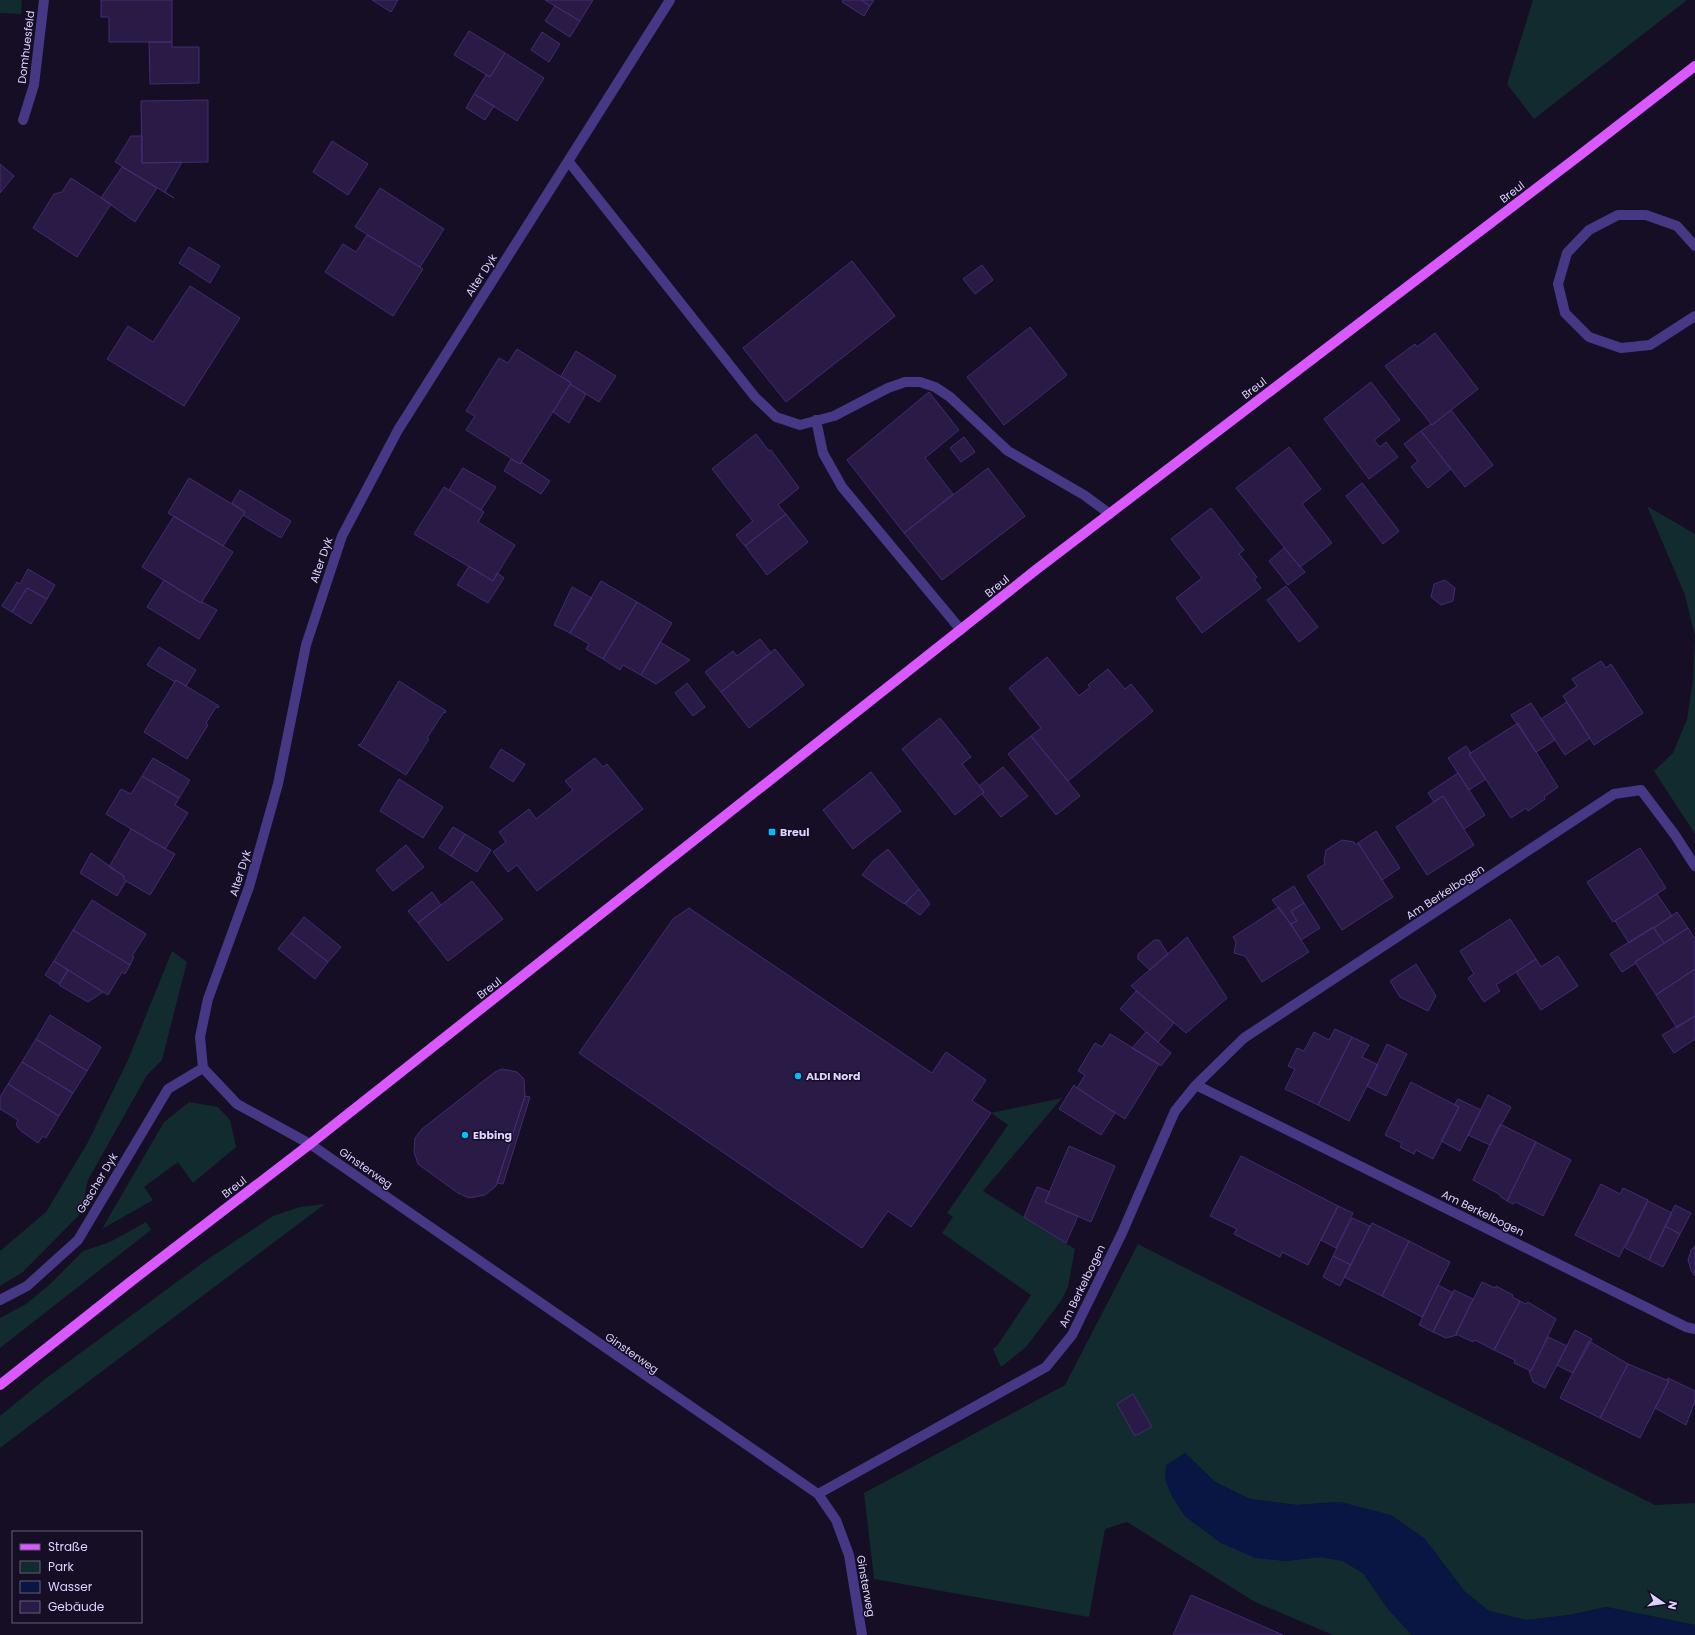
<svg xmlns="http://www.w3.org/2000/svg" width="1695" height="1635" font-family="Poppins,sans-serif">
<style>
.green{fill:#112b2f}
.water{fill:#091643}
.building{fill:#291a46;stroke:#442b72}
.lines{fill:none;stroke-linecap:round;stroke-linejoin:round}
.minor{stroke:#463884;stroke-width:10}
.major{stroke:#d959ff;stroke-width:10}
.poi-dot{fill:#00bffd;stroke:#150e25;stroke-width:1.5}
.labels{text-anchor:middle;stroke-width:3;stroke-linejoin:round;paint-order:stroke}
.street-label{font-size:11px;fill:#ded2ff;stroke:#150e25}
.poi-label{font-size:11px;font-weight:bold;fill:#ded2ff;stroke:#150e25;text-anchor:start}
</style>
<rect width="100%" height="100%" fill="#150e25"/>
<path class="green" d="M 0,0 L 22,0 L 21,14 L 0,13 Z
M 1533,0 L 1687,0 L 1534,119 L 1507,84 Z
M 1647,506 L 1695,534 L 1695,834 L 1654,771 L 1673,753 L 1687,719 L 1693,679 L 1695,637 L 1685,595 Z
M 172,951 L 187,962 L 162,1060 L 147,1075 L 88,1180 L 81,1213 L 23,1272 L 0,1286 L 0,1251 L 46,1212 L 87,1144 L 128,1060 Z
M 1062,1098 L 983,1191 L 1075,1249 L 1068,1287 L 1061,1301 L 1026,1347 L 1001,1367 L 993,1349 L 997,1346 L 1031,1295 L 942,1233 L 953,1217 L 947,1213 L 1008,1125 L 991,1113 Z
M 189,1102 L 218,1107 L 230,1120 L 236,1147 L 193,1183 L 178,1162 L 144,1187 L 153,1200 L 102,1229 L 164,1122 Z
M 325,1204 L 0,1448 L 0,1416 L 45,1379 L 208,1259 L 273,1216 L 300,1207 Z
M 146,1222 L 151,1230 L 0,1348 L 0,1318 L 26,1304 L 49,1285 L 83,1251 L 110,1242 Z
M 1138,1244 L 1655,1505 L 1695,1503 L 1695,1625 L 1606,1607 L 1570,1615 L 1526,1620 L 1489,1611 L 1465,1592 L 1424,1538 L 1341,1502 L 1296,1505 L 1250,1499 L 1215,1482 L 1185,1453 L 1172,1496 L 1185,1516 L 1221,1543 L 1285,1561 L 1321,1557 L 1343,1561 L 1363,1573 L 1388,1609 L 1412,1635 L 1333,1635 L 1255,1602 L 1127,1522 L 1105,1529 L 1089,1617 L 874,1579 L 864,1493 L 1065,1385 Z"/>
<path class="water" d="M 1185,1453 L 1215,1482 L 1250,1499 L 1296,1505 L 1341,1502 L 1391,1515 L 1424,1538 L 1465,1592 L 1489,1611 L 1526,1620 L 1570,1615 L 1606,1607 L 1695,1625 L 1695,1635 L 1412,1635 L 1388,1609 L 1363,1573 L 1343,1561 L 1321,1557 L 1285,1561 L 1255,1558 L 1221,1543 L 1185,1516 L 1172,1496 L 1165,1480 L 1166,1465 Z"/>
<path class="building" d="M 101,0 L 172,0 L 172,42 L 109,42 L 109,17 L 101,17 Z
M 372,0 L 398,0 L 391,12 Z
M 545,0 L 593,0 L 580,21 Z
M 843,0 L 861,0 L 870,6 L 864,16 L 842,2 Z
M 861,0 L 874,0 L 870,6 Z
M 555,6 L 580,21 L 570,37 L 545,21 Z
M 469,31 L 505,53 L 490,77 L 454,55 Z
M 542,32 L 560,44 L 549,62 L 531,50 Z
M 149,42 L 172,42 L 172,47 L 199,47 L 199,83 L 150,84 Z
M 505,53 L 544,78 L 517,121 L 474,94 L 486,75 L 490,77 Z
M 474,94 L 494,106 L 485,120 L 466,108 Z
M 208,100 L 208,162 L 142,163 L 141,101 Z
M 131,136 L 142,136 L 142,163 L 182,162 L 165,192 L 174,198 L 115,162 Z
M 332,141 L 368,164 L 348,195 L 313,172 Z
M 0,164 L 14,176 L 0,193 Z
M 122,167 L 157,188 L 135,222 L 101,198 Z
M 71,178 L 111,204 L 77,257 L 33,228 L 54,194 L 62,192 Z
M 380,188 L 444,229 L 420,267 L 355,227 Z
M 367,235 L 423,269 L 393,316 L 325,272 L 343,244 L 356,252 Z
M 189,247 L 220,266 L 210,283 L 179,263 Z
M 852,261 L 895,316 L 786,402 L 743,348 Z
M 982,265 L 993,280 L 975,294 L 963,279 Z
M 190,286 L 240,318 L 184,406 L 107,359 L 128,326 L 153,342 Z
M 1030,327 L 1067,375 L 1004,425 L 967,377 Z
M 1435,333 L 1478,389 L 1432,425 L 1385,366 L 1415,344 L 1417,347 Z
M 517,349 L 571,383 L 520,464 L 466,430 L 475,416 L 466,411 L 499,358 L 508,363 Z
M 576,351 L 616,376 L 599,402 L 570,384 L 571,383 L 561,376 Z
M 1371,382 L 1400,420 L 1374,440 L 1380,447 L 1386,442 L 1398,457 L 1369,479 L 1324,419 Z
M 570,384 L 586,394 L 569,423 L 553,412 Z
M 929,392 L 959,430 L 925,458 L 953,494 L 904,533 L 847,460 Z
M 1451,410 L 1493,465 L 1465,487 L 1421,431 L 1431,424 L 1432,425 Z
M 1421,431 L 1451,469 L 1428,488 L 1411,467 L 1418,461 L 1404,444 Z
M 756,434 L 769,451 L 771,450 L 799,488 L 778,505 L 786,514 L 745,546 L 736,535 L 753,521 L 712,469 Z
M 964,437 L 975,452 L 961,462 L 950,448 Z
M 1289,447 L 1321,489 L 1302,504 L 1332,543 L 1300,567 L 1236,488 Z
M 511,459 L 520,464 L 521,462 L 550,481 L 541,494 L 504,471 Z
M 463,468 L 496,487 L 481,510 L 449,490 Z
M 988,468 L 1025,516 L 942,580 L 904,533 Z
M 189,478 L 245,512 L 223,546 L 168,513 Z
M 1362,483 L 1399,531 L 1383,544 L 1346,496 Z
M 444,487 L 484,512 L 478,522 L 515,545 L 493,581 L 414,534 Z
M 240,490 L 291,521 L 281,538 L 243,515 L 245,512 L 232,503 Z
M 1211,508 L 1244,550 L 1239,554 L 1257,577 L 1254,579 L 1261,588 L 1202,633 L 1176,598 L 1202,578 L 1171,539 Z
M 786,514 L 808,542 L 767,575 L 745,546 Z
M 174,516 L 233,552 L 201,603 L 142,567 Z
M 1284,548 L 1305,572 L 1288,585 L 1269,561 Z
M 469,566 L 493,581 L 497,573 L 504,578 L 488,603 L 457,585 Z
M 28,569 L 55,585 L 47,599 L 27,588 L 12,612 L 2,606 L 17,582 L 20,584 Z
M 164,580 L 201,603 L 202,602 L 217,610 L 199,639 L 147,607 Z
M 1445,580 L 1455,588 L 1453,601 L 1441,605 L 1431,597 L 1434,584 Z
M 601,581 L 637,602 L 603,659 L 586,649 L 589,644 L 570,633 Z
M 1286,586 L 1318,627 L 1299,642 L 1267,600 Z
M 572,587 L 592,598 L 570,633 L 554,625 Z
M 27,588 L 47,599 L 31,624 L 12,612 Z
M 637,602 L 672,623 L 641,675 L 623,665 L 620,670 L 603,659 Z
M 760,639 L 771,653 L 721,692 L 705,672 L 733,651 L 737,656 Z
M 660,642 L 690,660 L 656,684 L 641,675 Z
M 159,647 L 196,670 L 186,686 L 176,680 L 175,682 L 147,665 Z
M 775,649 L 804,685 L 749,728 L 721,692 Z
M 1047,657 L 1079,696 L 1090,687 L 1088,685 L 1108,669 L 1125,689 L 1131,684 L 1153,711 L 1068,781 L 1031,736 L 1041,728 L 1009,688 Z
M 1601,661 L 1606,668 L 1611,664 L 1643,713 L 1594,745 L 1563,696 L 1577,686 L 1572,679 Z
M 176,680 L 219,706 L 218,708 L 216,707 L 206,723 L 208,725 L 187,759 L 144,732 Z
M 399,681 L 446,711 L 445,713 L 444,712 L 427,738 L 429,739 L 406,775 L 358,745 L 361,744 Z
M 687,683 L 705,707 L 693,716 L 675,693 Z
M 1567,702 L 1590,738 L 1565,755 L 1541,719 Z
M 1531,703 L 1555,740 L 1536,752 L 1511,715 Z
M 940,718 L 971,757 L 962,764 L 984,792 L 955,815 L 902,749 Z
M 1518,723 L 1558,787 L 1544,797 L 1545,799 L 1528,811 L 1526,808 L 1511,818 L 1469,754 Z
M 1031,736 L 1080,796 L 1056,815 L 1008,754 Z
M 1466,746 L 1471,753 L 1469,754 L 1486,779 L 1469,790 L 1448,758 Z
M 501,749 L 525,764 L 513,782 L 490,767 Z
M 153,758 L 190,780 L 179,798 L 142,776 Z
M 595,758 L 603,767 L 607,764 L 643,809 L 537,891 L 517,865 L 508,872 L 493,852 L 506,842 L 499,832 L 529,809 L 536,819 L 573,790 L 565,781 Z
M 1003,767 L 1028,796 L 1001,817 L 982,794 L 984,792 L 979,786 Z
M 871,772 L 901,811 L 853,849 L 823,810 Z
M 1458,773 L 1485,815 L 1464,829 L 1443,796 L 1434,802 L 1428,793 Z
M 142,776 L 179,798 L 175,805 L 188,813 L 165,849 L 106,814 L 121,789 L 131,794 Z
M 399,779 L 443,807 L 423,838 L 380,811 Z
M 1443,796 L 1474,845 L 1427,875 L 1396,827 Z
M 453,827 L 465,834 L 451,856 L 439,848 Z
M 131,829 L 175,854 L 150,895 L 126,881 L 123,878 L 124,876 L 109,867 Z
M 1376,831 L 1400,868 L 1382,880 L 1358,843 Z
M 465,834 L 491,850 L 477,872 L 451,856 Z
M 1342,840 L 1354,842 L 1355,845 L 1358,843 L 1393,897 L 1342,930 L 1307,876 L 1325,864 L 1324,861 L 1326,850 Z
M 406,845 L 424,867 L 393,891 L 376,870 Z
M 1640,848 L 1666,888 L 1613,922 L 1587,882 Z
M 888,849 L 919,889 L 904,904 L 862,875 L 873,861 Z
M 91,853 L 124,876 L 123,878 L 126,881 L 117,896 L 80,873 Z
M 472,881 L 503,919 L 448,961 L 418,923 Z
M 1294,886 L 1304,903 L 1291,911 L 1297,921 L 1291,924 L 1272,900 Z
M 919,889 L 930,904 L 920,915 L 905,904 Z
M 432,892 L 441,905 L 418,923 L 408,911 Z
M 1657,894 L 1672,916 L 1629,943 L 1615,921 Z
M 92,900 L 146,934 L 132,956 L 134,957 L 130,965 L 73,930 Z
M 1304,903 L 1320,928 L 1301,940 L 1291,924 L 1297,921 L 1291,911 Z
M 1279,907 L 1309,952 L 1262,982 L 1245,956 L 1234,953 L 1236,942 L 1233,937 Z
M 689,908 L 932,1073 L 946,1052 L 986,1080 L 972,1101 L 991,1113 L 911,1227 L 888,1211 L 862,1248 L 579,1053 L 673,919 Z
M 1677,912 L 1688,928 L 1664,943 L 1654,928 Z
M 304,917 L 341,947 L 328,962 L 291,933 Z
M 1510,919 L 1536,959 L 1496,985 L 1500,991 L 1484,1002 L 1468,978 L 1474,974 L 1460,951 Z
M 1653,927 L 1664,943 L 1635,962 L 1636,963 L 1622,972 L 1610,954 Z
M 1688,928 L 1695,939 L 1695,969 L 1656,995 L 1635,962 Z
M 73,930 L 130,965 L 125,974 L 122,972 L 108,995 L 54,961 Z
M 291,933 L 328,962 L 315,979 L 278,949 Z
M 1187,937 L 1227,998 L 1186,1033 L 1131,986 Z
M 1154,940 L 1159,940 L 1168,954 L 1150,970 L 1138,959 L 1138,954 Z
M 1558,956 L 1578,986 L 1541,1010 L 1516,972 L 1536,959 L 1541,967 Z
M 54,961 L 68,970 L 59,984 L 45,975 Z
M 1416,964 L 1436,996 L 1428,1011 L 1400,997 L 1390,981 Z
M 1695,969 L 1695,1016 L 1677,1028 L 1656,995 Z
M 68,970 L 103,992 L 88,1002 L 59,985 Z
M 1136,991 L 1174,1023 L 1158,1042 L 1120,1009 Z
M 50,1015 L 101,1047 L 87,1071 L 36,1039 Z
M 1695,1016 L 1695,1039 L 1674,1053 L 1662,1035 Z
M 1335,1029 L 1352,1037 L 1318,1105 L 1285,1089 L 1295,1069 L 1288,1066 L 1297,1048 L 1304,1051 L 1314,1032 L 1329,1040 Z
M 1146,1032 L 1171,1053 L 1161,1066 L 1132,1048 Z
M 1110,1034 L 1159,1064 L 1125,1119 L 1077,1088 L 1085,1075 L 1078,1071 L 1095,1043 L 1102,1047 Z
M 1352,1037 L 1369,1045 L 1362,1057 L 1378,1065 L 1349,1121 L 1318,1105 Z
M 36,1039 L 87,1071 L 73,1093 L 22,1062 Z
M 1387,1044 L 1407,1054 L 1386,1096 L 1367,1086 Z
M 22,1062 L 73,1093 L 59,1116 L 8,1084 Z
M 502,1069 L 517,1072 L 524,1079 L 525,1096 L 496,1186 L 485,1195 L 469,1198 L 458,1193 L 418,1164 L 414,1152 L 415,1138 L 422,1129 L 495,1072 Z
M 1411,1082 L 1459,1107 L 1433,1159 L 1416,1150 L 1414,1154 L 1400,1147 L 1402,1143 L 1385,1135 Z
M 8,1084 L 59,1116 L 46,1138 L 43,1136 L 38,1143 L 21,1131 L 16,1125 L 18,1120 L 0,1109 L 0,1097 Z
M 1074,1085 L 1077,1088 L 1115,1113 L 1101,1135 L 1059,1109 Z
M 1488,1095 L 1511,1107 L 1490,1145 L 1468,1135 Z
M 525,1096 L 530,1097 L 503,1184 L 497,1183 Z
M 1458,1099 L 1481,1110 L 1460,1151 L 1441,1141 L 1459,1107 L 1454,1105 Z
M 1500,1124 L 1536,1142 L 1507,1201 L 1501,1197 L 1499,1194 L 1473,1180 Z
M 1536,1142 L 1571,1160 L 1543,1216 L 1516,1202 L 1513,1204 L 1507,1201 Z
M 1069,1146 L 1115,1166 L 1091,1222 L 1045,1202 Z
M 1241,1156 L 1338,1206 L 1308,1265 L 1282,1252 L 1280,1257 L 1234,1234 L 1237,1229 L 1210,1216 Z
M 1601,1184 L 1620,1194 L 1623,1188 L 1648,1200 L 1619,1257 L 1575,1235 Z
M 1037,1187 L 1050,1192 L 1045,1202 L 1078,1216 L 1066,1243 L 1024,1217 Z
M 1648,1201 L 1672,1213 L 1649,1260 L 1625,1248 Z
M 1675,1205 L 1691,1213 L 1680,1234 L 1665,1226 Z
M 1338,1206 L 1353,1213 L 1336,1248 L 1321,1240 Z
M 1352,1218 L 1370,1226 L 1351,1265 L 1333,1256 Z
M 1372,1223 L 1409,1241 L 1382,1296 L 1344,1277 Z
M 1665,1226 L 1680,1234 L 1663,1267 L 1649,1260 Z
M 1409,1241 L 1450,1262 L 1422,1317 L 1382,1296 Z
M 1695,1246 L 1695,1276 L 1691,1270 L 1688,1260 L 1691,1250 Z
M 1333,1256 L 1351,1265 L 1340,1286 L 1323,1277 Z
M 1482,1282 L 1495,1288 L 1496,1286 L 1513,1295 L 1512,1297 L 1520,1301 L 1494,1350 L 1475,1340 L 1473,1342 L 1456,1334 Z
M 1438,1285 L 1453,1293 L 1433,1332 L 1419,1325 Z
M 1454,1290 L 1473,1299 L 1456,1334 L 1457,1335 L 1446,1338 L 1433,1332 Z
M 1520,1301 L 1526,1304 L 1528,1302 L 1556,1319 L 1531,1371 L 1514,1363 L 1515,1360 L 1494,1350 Z
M 1575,1330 L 1592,1339 L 1573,1373 L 1557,1365 Z
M 1548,1337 L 1567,1346 L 1545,1388 L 1533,1382 L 1529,1371 L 1531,1371 Z
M 1589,1341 L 1628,1364 L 1600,1418 L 1560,1398 Z
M 1628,1364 L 1669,1381 L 1640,1438 L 1600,1418 Z
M 1668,1378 L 1695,1391 L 1695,1401 L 1686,1425 L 1655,1408 L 1669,1381 L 1667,1380 Z
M 1133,1394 L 1152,1427 L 1135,1436 L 1117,1404 Z
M 1191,1595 L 1283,1635 L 1173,1635 Z"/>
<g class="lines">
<path class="minor" d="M 670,0 L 398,430 L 342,536 L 306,645 L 278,784 L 249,887 L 208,999 L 200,1037 L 203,1068 L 237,1104 L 310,1144 L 818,1494 L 836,1520 L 849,1555 L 862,1635
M 23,120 L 34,85 L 44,0
M 569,162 L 755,397 L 776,417 L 800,425 L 834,416 L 888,388 L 905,382 L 920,382 L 935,387 L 950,397 L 1008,451 L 1084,495 L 1110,514
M 1695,246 L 1677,226 L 1646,215 L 1618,215 L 1589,230 L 1567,253 L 1558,284 L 1565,313 L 1589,337 L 1621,348 L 1650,345 L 1695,316
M 816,420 L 823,453 L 842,487 L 961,630
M 1196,1085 L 1686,1327 L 1695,1329
M 0,1300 L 27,1286 L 78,1240 L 168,1089 L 203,1068
M 818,1494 L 1046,1367 L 1072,1335 L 1122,1233 L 1175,1111 L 1196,1085 L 1244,1038 L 1614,794 L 1641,790 L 1675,835 L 1695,866"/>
<path class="major" d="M 0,1385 L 134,1279 L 310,1144 L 1037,569 L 1580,155 L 1695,66"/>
</g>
<g class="poi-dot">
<rect x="768" y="828" width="8" height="8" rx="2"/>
<circle cx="798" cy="1076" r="4"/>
<circle cx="465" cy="1135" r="4"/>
</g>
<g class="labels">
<g class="street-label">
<text transform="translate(26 47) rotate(-83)" y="4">Domhuesfeld</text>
<text transform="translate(1512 192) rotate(-37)" y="4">Breul</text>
<text transform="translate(481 275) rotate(-57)" y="4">Alter Dyk</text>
<text transform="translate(1254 388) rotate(-37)" y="4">Breul</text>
<text transform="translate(321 560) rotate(-71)" y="4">Alter Dyk</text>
<text transform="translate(997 586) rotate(-39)" y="4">Breul</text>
<text transform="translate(240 873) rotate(-73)" y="4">Alter Dyk</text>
<text transform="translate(1445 892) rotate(-33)" y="4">Am Berkelbogen</text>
<text transform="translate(489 988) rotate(-38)" y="4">Breul</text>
<text transform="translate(366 1168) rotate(35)" y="4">Ginsterweg</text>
<text transform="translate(97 1183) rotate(-59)" y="4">Gescher Dyk</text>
<text transform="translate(234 1187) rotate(-37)" y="4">Breul</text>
<text transform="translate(1483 1213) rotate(26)" y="4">Am Berkelbogen</text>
<text transform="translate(1082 1286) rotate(-64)" y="4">Am Berkelbogen</text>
<text transform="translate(632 1353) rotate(35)" y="4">Ginsterweg</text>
<text transform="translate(866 1586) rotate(80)" y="4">Ginsterweg</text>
</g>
<g class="poi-label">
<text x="780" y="836">Breul</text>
<text x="806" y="1080">ALDI Nord</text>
<text x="473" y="1139">Ebbing</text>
</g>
</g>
<rect x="12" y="1531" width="130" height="92" fill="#150e25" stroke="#655c7c"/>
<rect x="20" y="1544" width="20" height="6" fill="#d959ff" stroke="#655c7c"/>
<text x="48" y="1551" font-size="12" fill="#ded2ff">Straße</text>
<rect x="20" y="1561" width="20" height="12" fill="#112b2f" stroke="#655c7c"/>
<text x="48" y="1571" font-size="12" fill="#ded2ff">Park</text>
<rect x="20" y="1581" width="20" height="12" fill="#091643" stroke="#655c7c"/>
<text x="48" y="1591" font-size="12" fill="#ded2ff">Wasser</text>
<rect x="20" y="1601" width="20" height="12" fill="#291a46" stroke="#655c7c"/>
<text x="48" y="1611" font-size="12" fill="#ded2ff">Gebäude</text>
<g transform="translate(1663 1603) rotate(103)" stroke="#150e25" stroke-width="3" paint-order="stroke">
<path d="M0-3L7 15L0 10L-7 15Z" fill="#ded2ff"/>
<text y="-6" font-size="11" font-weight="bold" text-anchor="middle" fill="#ded2ff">N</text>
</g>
</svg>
